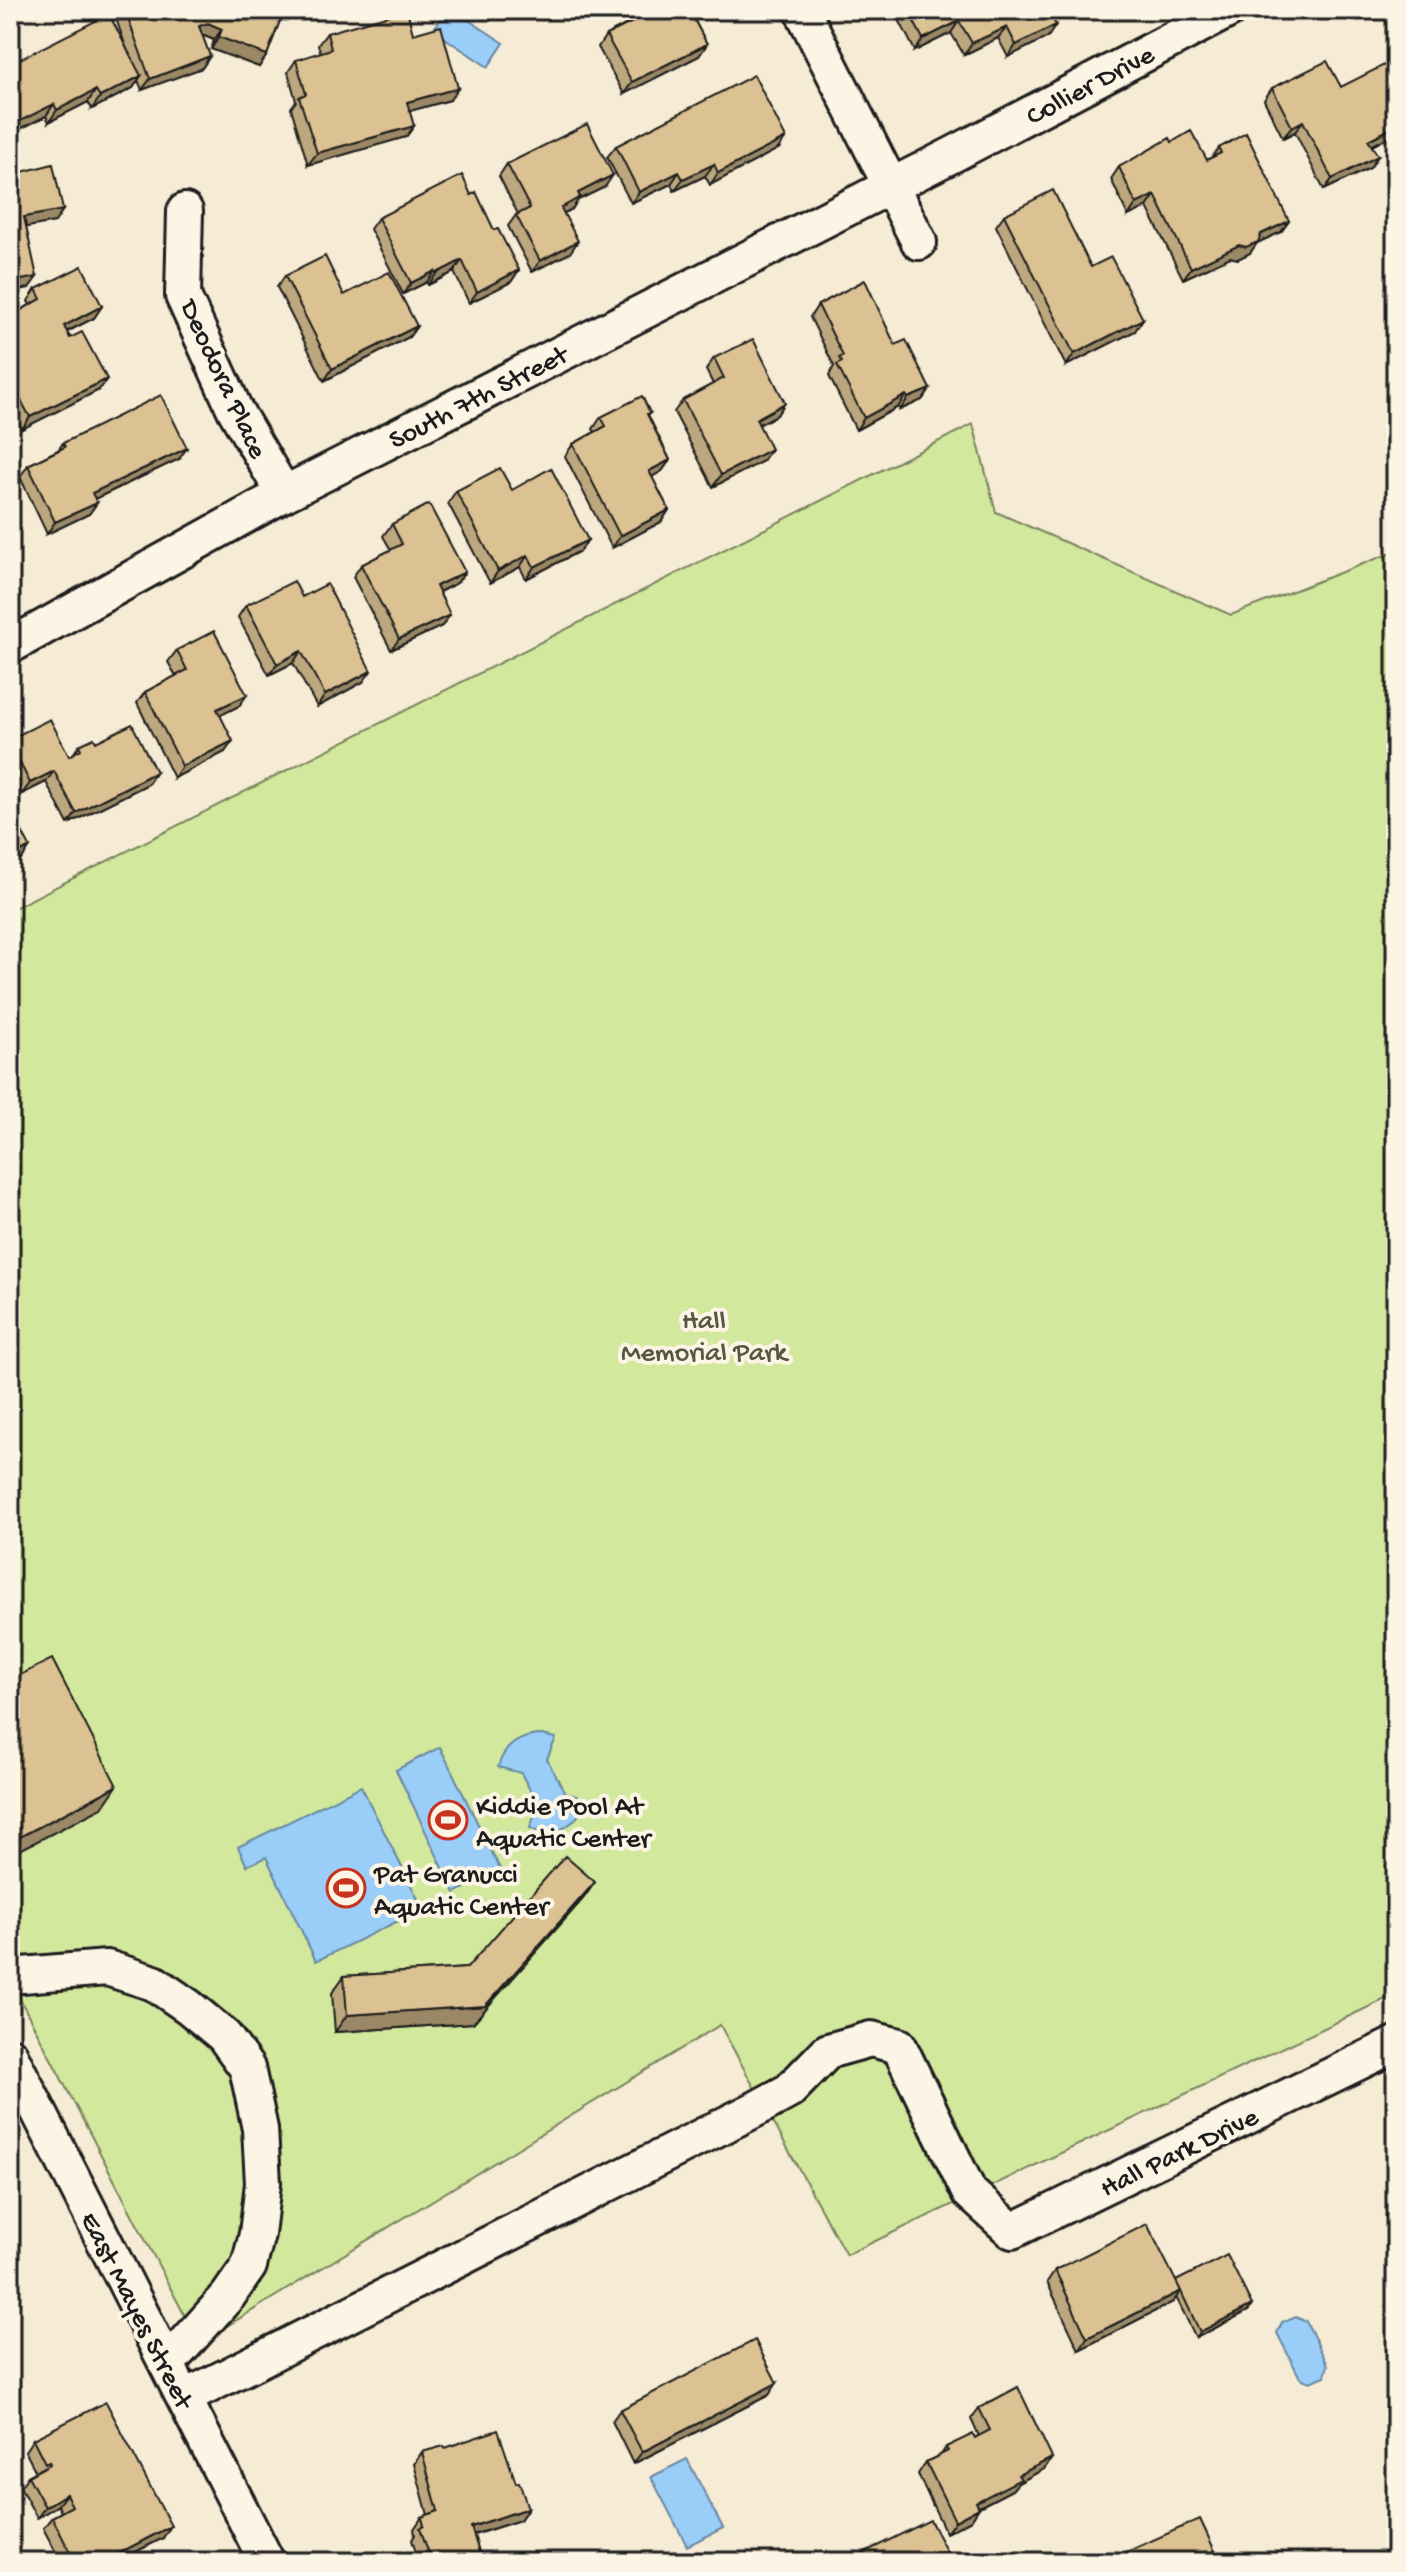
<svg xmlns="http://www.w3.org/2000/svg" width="1406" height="2572" font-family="'Gochi Hand',sans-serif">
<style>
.green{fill:#d2e89d;stroke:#77825c;stroke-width:2}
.water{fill:#9acef8;stroke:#6887a0;stroke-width:2}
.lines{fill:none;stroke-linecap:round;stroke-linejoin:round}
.minor-casing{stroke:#1c1c1c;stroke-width:40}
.minor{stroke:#fcf5e5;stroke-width:34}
.wall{fill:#bda77e;stroke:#1c1c1c;stroke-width:2}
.shaded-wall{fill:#9a8866;stroke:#1c1c1c;stroke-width:2}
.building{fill:#dcc292;stroke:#1c1c1c;stroke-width:2}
.labels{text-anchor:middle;stroke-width:8;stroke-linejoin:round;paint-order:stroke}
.street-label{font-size:28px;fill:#1c1c1c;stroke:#fcf5e5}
.park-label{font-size:28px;fill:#535943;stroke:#fcf5e5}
.poi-label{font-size:28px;fill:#1c1c1c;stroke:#fcf5e5;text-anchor:start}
</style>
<rect width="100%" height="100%" fill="#f6ebd4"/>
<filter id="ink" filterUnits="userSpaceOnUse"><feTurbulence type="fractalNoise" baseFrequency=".0125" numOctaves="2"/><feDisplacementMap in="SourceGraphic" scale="16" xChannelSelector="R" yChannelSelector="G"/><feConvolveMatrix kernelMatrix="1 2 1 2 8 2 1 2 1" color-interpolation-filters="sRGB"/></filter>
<g filter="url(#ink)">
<path class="green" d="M 973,424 L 996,512 L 1231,615 L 1396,551 L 1396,1994 L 846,2255 L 720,2025 L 199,2343 L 10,1980 L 10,910 Z"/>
<path class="water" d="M 447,10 L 453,10 L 504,43 L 488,67 L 433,30 Z
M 542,1735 L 556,1738 L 547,1759 L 565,1793 L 587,1799 C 579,1823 555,1841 530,1828 L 538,1805 L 521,1773 L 498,1767 C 504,1745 521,1735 542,1735 Z
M 440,1747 L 501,1871 L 455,1893 L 396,1770 Z
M 361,1786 L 423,1909 L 316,1961 L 266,1857 L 247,1866 L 238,1847 Z
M 1296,2316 L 1306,2321 L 1328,2365 L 1325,2376 L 1310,2382 L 1300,2378 L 1277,2333 L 1282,2322 Z
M 687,2459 L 723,2528 L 687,2546 L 651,2477 Z"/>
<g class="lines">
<g class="minor-casing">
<path id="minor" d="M 802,10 L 919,242
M 185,211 L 183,296 L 235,410 L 284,494
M 10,646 L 284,494 L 950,156 L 1229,10
M 10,1976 L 107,1968 L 154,1983 L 189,2007 L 224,2036 L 247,2068 L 260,2129 L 263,2183 L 257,2234 L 249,2266 L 228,2296 L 167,2364
M 10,2055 L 267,2562
M 184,2398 L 754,2110 L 789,2091 L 828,2051 L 871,2039 L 899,2046 L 969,2192 L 1012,2231 L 1396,2044"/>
</g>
<use href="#minor" class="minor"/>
</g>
<path class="wall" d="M 113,10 L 284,10 L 267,55 L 259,67 L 211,49 L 214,40 L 202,35 L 210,56 L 202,68 L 142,90 L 138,80 L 133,88 L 92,109 L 88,102 L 49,122 L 46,116 L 10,134 L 127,50 Z
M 620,10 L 689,10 L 707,44 L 699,56 L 624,94 L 598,47 L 606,35 L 627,24 Z
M 894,10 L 1054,10 L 1049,12 L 1048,37 L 1008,57 L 998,38 L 964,55 L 951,33 L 915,51 Z
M 327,33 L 413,34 L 450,100 L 409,111 L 414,126 L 406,137 L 308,165 L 291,108 L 296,101 L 288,72 L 296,60 L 321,53 L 318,45 Z
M 1396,70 L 1396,137 L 1392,138 L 1391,136 L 1372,146 L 1378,156 L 1370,168 L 1324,190 L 1295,132 L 1283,138 L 1264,100 L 1272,88 L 1341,87 Z
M 1172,142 L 1207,160 L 1211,158 L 1219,148 L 1289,221 L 1281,232 L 1257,243 L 1250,253 L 1238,259 L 1230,257 L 1183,279 L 1147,207 L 1128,216 L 1111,179 L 1119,167 Z
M 616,146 L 778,149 L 710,185 L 705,176 L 674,191 L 671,184 L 631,203 L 607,157 Z
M 507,164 L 605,187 L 578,200 L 572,209 L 564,213 L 570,253 L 532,272 L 508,226 L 516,215 L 518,214 L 499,176 Z
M 471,195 L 519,270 L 511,282 L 469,303 L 454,272 L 428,285 L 427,282 L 403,294 L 370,229 L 378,218 Z
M 1004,215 L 1091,267 L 1135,331 L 1066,366 L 996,226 Z
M 285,276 L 344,295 L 417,326 L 409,337 L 324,381 L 277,287 Z
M 36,289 L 102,306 L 94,318 L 67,332 L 99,390 L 22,429 L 10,408 L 10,316 L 30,305 L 28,301 Z
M 818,305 L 895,345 L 930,389 L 922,400 L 900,410 L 898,407 L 856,430 L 829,376 L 834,366 L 810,317 Z
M 714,358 L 777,415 L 759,425 L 763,461 L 713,487 L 674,412 L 683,400 L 713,384 L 706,370 Z
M 650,413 L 648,415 L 670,460 L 662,471 L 652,477 L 669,510 L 661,522 L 612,548 L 565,456 L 573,444 L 595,432 L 593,429 L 601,417 Z
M 63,443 L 179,459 L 95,499 L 97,503 L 89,514 L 47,534 L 20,477 L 28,465 L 58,450 Z
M 512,490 L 588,540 L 580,551 L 526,579 L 520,567 L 490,583 L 448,503 L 456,491 Z
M 392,524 L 465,572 L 457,583 L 439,592 L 450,615 L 442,626 L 391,650 L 353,577 L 361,565 L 391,550 L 383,536 Z
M 302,597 L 363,682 L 317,707 L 293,663 L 269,675 L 238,617 L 246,605 Z
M 177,650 L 239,706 L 220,715 L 225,752 L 174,778 L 137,703 L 145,692 L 176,676 L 168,662 Z
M 10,739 L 69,756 L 74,753 L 79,745 L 96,742 L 148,784 L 68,824 L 46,782 L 22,794 L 10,770 Z
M 595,1882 L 583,1899 L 473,2023 L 335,2032 L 332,1993 L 344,1976 L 467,1968 Z
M 1055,2270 L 1176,2281 L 1252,2305 L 1248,2311 L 1196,2338 L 1176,2297 L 1173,2302 L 1079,2350 L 1047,2282 Z
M 769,2395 L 633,2464 L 612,2421 L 620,2410 Z
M 979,2408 L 1052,2458 L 1044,2469 L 1018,2483 L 1012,2490 L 979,2507 L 971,2520 L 946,2533 L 918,2474 L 926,2462 L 941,2455 L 946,2447 L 979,2436 L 971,2419 Z
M 33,2439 L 163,2538 L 116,2562 L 61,2562 L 43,2528 L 52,2517 L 61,2512 L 58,2505 L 37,2518 L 20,2487 L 28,2476 L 36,2472 L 25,2451 Z
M 445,2448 L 516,2483 L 528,2508 L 520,2520 L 474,2535 L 482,2562 L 419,2562 L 412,2540 L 415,2535 L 414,2529 L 422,2517 L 428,2515 L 414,2464 L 422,2452 Z"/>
<path class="shaded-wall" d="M 959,21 L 951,33 L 915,51 L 923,39 Z
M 208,23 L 222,29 L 214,40 L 200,34 L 199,26 Z
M 1056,25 L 1048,37 L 1008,57 L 1016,45 Z
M 1007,27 L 998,38 L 964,55 L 972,43 Z
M 219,37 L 267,55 L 259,67 L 211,49 Z
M 707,44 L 699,56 L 624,94 L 632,82 Z
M 210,56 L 202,68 L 142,90 L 150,79 Z
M 141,76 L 133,88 L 92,109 L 100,97 Z
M 458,88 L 450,100 L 399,114 L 407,102 Z
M 96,90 L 88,102 L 49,122 L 57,110 Z
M 54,104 L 46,116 L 10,134 L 10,126 Z
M 1303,121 L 1295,132 L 1283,138 L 1292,127 Z
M 414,126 L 406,137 L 308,165 L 317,153 Z
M 1396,126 L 1396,129 L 1391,136 L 1360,151 L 1368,140 Z
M 786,138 L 778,149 L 710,185 L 718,173 Z
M 1378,156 L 1370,168 L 1324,190 L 1332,179 Z
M 714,164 L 705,176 L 674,191 L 683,179 Z
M 679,172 L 671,184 L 631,203 L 639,192 Z
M 613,175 L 605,187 L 578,200 L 572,209 L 553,219 L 561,208 L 578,193 Z
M 1155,195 L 1147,207 L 1128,216 L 1136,204 Z
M 63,210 L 55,222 L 16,229 L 24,217 Z
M 1289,221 L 1281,232 L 1257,243 L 1250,253 L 1238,259 L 1230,257 L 1183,279 L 1191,268 Z
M 578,241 L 570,253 L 532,272 L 540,261 Z
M 462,260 L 454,272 L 428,285 L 437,273 Z
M 519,270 L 511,282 L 469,303 L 477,292 Z
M 435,271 L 427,282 L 403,294 L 411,283 Z
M 37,277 L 29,288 L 10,292 L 10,282 Z
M 102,306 L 94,318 L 56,337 L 64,326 Z
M 1143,319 L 1135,331 L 1066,366 L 1074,354 Z
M 417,326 L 409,337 L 324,381 L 332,369 Z
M 107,379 L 99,390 L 22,429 L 30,417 Z
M 930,389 L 922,400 L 900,410 L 908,398 Z
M 906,395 L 898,407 L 856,430 L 864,418 Z
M 785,403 L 777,415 L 747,430 L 756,419 Z
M 187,448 L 179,459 L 84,504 L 92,493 Z
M 771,449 L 763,461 L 713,487 L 721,475 Z
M 670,460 L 662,471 L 641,483 L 649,471 Z
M 97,503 L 89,514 L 47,534 L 55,522 Z
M 669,510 L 661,522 L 612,548 L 620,536 Z
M 588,540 L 580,551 L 526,579 L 534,567 Z
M 528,555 L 520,567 L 490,583 L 498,571 Z
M 465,572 L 457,583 L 428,597 L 436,586 Z
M 450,615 L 442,626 L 391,650 L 399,639 Z
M 301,651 L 293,663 L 269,675 L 277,664 Z
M 371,671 L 363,682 L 317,707 L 325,695 Z
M 247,695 L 239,706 L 209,721 L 217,709 Z
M 233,741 L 225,752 L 174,778 L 182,766 Z
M 54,771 L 46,782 L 22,794 L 30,783 Z
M 156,772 L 148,784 L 68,824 L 76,813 Z
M 30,847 L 22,859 L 10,865 L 10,858 Z
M 117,1786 L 102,1808 L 10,1855 L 10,1842 Z
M 595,1882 L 583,1899 L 473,2023 L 335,2032 L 347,2015 L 485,2006 Z
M 1181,2291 L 1173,2302 L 1079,2350 L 1087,2338 Z
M 1252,2305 L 1248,2311 L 1196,2338 L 1200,2332 Z
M 777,2383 L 769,2395 L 633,2464 L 642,2452 Z
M 1052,2458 L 1044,2469 L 1018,2483 L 1012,2490 L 967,2513 L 976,2502 L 1018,2475 Z
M 66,2494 L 58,2505 L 37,2518 L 45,2507 Z
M 528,2508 L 520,2520 L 463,2538 L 471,2527 Z
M 979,2508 L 971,2520 L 946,2533 L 955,2521 Z
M 171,2526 L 163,2538 L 116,2562 L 102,2562 Z"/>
<path class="building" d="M 125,10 L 284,10 L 267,55 L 219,37 L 222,29 L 208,23 L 199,26 L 210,56 L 150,79 Z
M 407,10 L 413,34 L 441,26 L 458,88 L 407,102 L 414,126 L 317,153 L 299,97 L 306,94 L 296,60 L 331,49 L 327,33 Z
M 634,10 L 689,10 L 707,44 L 632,82 L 606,35 L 639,19 Z
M 908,10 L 1048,10 L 1056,25 L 1016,45 L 1007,27 L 972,43 L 959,21 L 923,39 Z
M 109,14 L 141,76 L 100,97 L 96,90 L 57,110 L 54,104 L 10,126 L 10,64 Z
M 1327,61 L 1341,87 L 1392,61 L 1396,70 L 1396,126 L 1368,140 L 1378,156 L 1332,179 L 1303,121 L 1292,127 L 1272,88 Z
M 754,75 L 786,138 L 718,173 L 714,164 L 683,179 L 679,172 L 639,192 L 616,146 Z
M 587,124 L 613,175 L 578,193 L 580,197 L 561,208 L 578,241 L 540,261 L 516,215 L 530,208 L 507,164 Z
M 1191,131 L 1207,160 L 1221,153 L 1219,148 L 1246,133 L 1289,221 L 1261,234 L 1258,242 L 1246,247 L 1239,245 L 1191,268 L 1155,195 L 1136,204 L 1119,167 L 1170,138 L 1172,142 Z
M 53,164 L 63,210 L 24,217 L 37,277 L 10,282 L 10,175 Z
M 462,175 L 471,195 L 476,192 L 494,230 L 498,229 L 519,270 L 477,292 L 462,260 L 437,273 L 435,271 L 411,283 L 378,218 Z
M 1053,190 L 1091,267 L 1111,257 L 1143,319 L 1074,354 L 1004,215 Z
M 325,256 L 344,295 L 389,272 L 417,326 L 332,369 L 285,276 Z
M 82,266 L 102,306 L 64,326 L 70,338 L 82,332 L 107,379 L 30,417 L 12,384 L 17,382 L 10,368 L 10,316 L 41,299 L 36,289 Z
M 865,280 L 895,345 L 906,340 L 930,389 L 908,398 L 906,395 L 864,418 L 837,365 L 842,362 L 839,358 L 843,356 L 818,305 Z
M 753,339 L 785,403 L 756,419 L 771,449 L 721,475 L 683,400 L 724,378 L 714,358 Z
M 161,395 L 187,448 L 92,493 L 97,503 L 55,522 L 28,465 L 65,447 L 63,443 Z
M 642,396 L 650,413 L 647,414 L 670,460 L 649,471 L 669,510 L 620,536 L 573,444 L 606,426 L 601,417 Z
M 500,468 L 512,490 L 551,468 L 588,540 L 534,567 L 528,555 L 498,571 L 456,491 Z
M 429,504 L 465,572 L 436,586 L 450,615 L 399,639 L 361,565 L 402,544 L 392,524 Z
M 294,581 L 302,597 L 327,584 L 371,671 L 325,695 L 301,651 L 277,664 L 246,605 Z
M 214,631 L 247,695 L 217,709 L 233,741 L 182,766 L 145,692 L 187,670 L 177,650 Z
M 50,719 L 69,756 L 81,749 L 79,745 L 94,738 L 96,742 L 132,724 L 156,772 L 76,813 L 54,771 L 30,783 L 10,743 L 10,739 Z
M 10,808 L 30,847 L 10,858 Z
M 52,1659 L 117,1786 L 10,1842 L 10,1680 Z
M 565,1856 L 595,1882 L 485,2006 L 347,2015 L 344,1976 L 467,1968 Z
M 1147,2224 L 1181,2291 L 1087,2338 L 1055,2270 Z
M 1227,2255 L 1252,2305 L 1200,2332 L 1176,2281 Z
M 755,2340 L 777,2383 L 642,2452 L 620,2410 Z
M 1018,2387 L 1052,2458 L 1018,2475 L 1021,2479 L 976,2502 L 979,2508 L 955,2521 L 926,2462 L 948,2451 L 946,2447 L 973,2434 L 975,2438 L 990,2430 L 979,2408 Z
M 106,2402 L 171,2526 L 102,2562 L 75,2562 L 52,2517 L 72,2506 L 66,2494 L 45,2507 L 28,2476 L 50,2464 L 49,2461 L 45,2463 L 33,2439 Z
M 498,2430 L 516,2483 L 519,2482 L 528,2508 L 471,2527 L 482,2562 L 432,2562 L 420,2528 L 424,2526 L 422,2517 L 438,2511 L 422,2452 L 444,2446 L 445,2448 Z
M 1200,2519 L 1220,2562 L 1115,2562 L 1113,2558 Z
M 930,2520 L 952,2562 L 855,2562 L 865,2556 L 863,2553 Z"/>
</g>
<defs>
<g id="stadium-ring" transform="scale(2)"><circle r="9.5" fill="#fcf5e5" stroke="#c8321e" stroke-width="1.5"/><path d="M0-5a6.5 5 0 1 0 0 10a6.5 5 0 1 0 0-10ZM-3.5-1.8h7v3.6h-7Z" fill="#c8321e"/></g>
</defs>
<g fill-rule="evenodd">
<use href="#stadium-ring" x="448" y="1820"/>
<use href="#stadium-ring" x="346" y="1888"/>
</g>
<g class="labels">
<g class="street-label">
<text transform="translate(1089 83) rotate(-28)" y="10">Collier Drive</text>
<text transform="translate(226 378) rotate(65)" y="10">Deodora Place</text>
<text transform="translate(477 395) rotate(-27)" y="10">South 7th Street</text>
<text transform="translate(1178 2150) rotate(-26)" y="10">Hall Park Drive</text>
<text transform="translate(139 2309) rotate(63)" y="10">East Mayes Street</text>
</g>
<g class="park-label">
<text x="704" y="1328">Hall<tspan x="704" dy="32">Memorial Park</tspan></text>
</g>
<g class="poi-label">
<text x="476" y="1814">Kiddie Pool At<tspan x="476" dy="32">Aquatic Center</tspan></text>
<text x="374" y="1882">Pat Granucci<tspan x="374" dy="32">Aquatic Center</tspan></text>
</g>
</g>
<rect width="1406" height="2572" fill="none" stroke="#fcf5e5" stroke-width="40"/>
<rect x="20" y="20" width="1366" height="2532" fill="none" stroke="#1c1c1c" stroke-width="3" filter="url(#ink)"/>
</svg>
